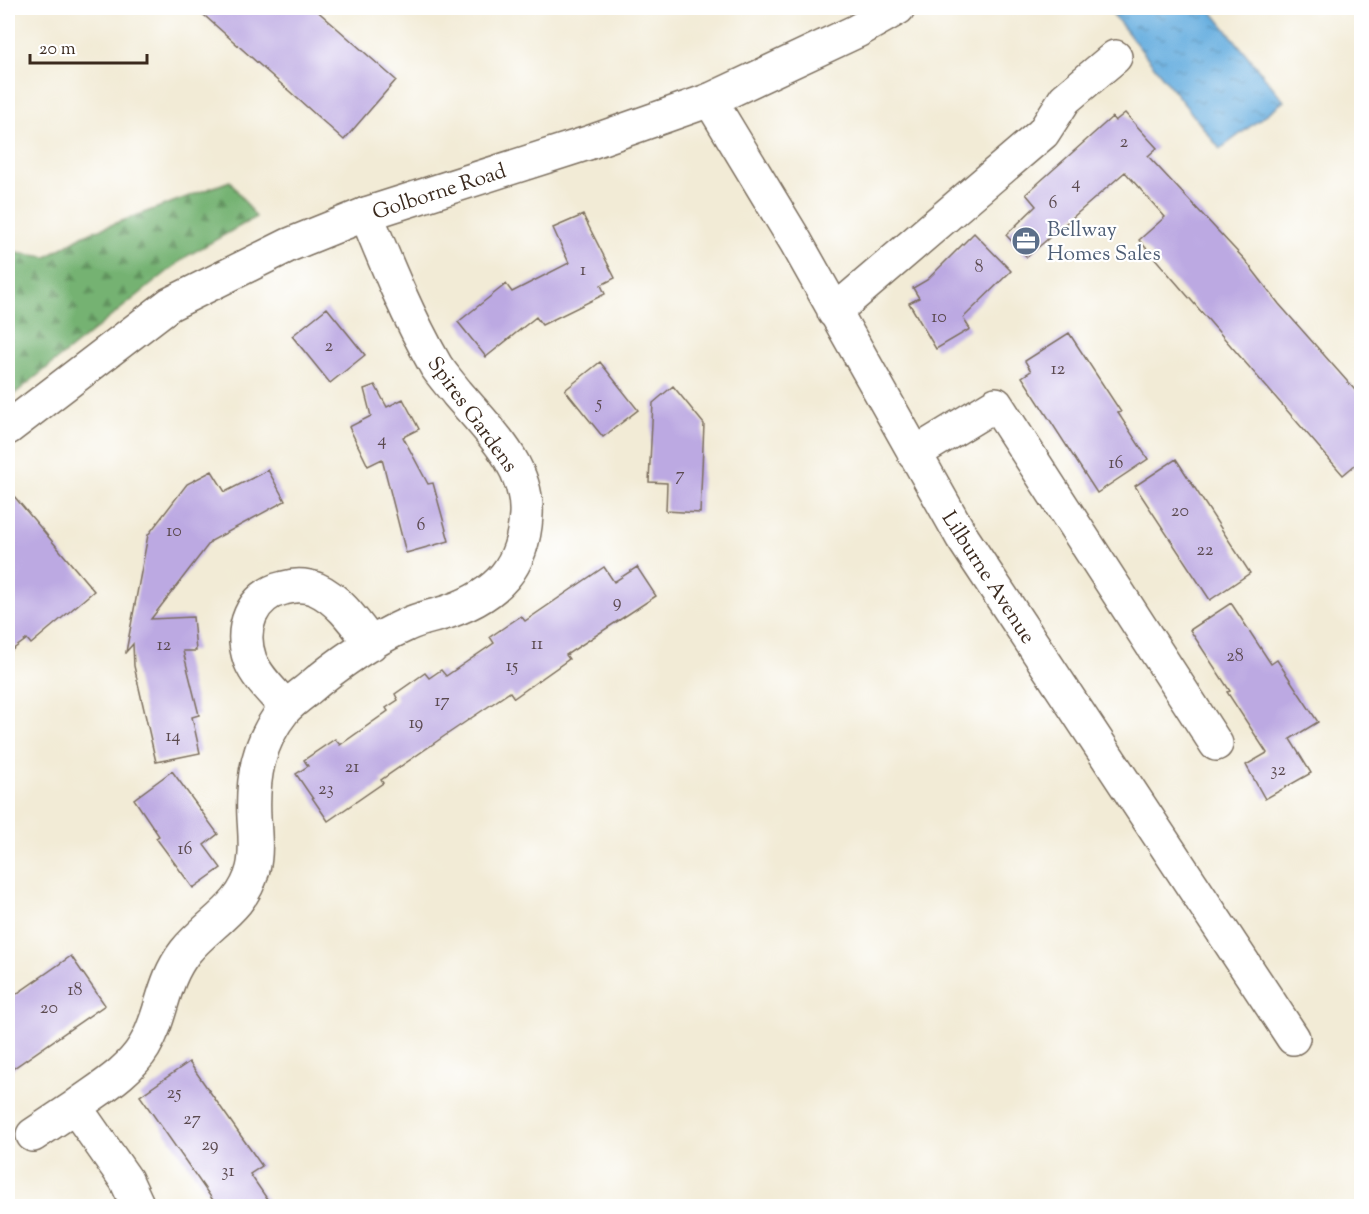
<svg xmlns="http://www.w3.org/2000/svg" width="1369" height="1214" font-family="'Sorts Mill Goudy',serif">
<style>
.forest{fill:url(#forest-firs);stroke:#586e48;stroke-width:1.5}
.water{fill:url(#water-ripples);stroke:#526d7f;stroke-width:1.5}
.building{fill:#bca9e2}
.lines{fill:none;stroke-linecap:round;stroke-linejoin:round}
.minor-casing{stroke:#7b6e5e;stroke-width:36}
.major-casing{stroke:#7b6e5e;stroke-width:36}
.minor{stroke:#fff;stroke-width:33}
.major{stroke:#fff;stroke-width:33}
.labels{text-anchor:middle;stroke-width:4.5;stroke-linejoin:round;paint-order:stroke}
.number-label{font-size:18px;fill:#5b4a4f}
.street-label{font-size:21px;fill:#3b2a1e;stroke:#fff}
.service-label{font-size:21px;fill:#4e5e75;stroke:#fff;text-anchor:start}
</style>
<defs>
<pattern id="forest-firs" width="22" height="20" patternUnits="userSpaceOnUse" patternTransform="scale(1.5)"><rect width="22" height="20" fill="#74b272"/><path d="M5 1l3.5 6h-7zM16 11l3.5 6h-7z" fill="#60915d"/></pattern>
<pattern id="water-ripples" width="26" height="14" patternUnits="userSpaceOnUse" patternTransform="scale(1.5)"><rect width="26" height="14" fill="#6ab0e0"/><path d="M2 4q2-2 4 0t4 0M15 11q2-2 4 0t4 0" fill="none" stroke="#588fb5"/></pattern>
</defs>
<rect width="100%" height="100%" fill="#fff"/>
<filter id="ink" filterUnits="userSpaceOnUse"><feTurbulence type="fractalNoise" baseFrequency=".0167" numOctaves="2"/><feDisplacementMap in="SourceGraphic" scale="12" xChannelSelector="R" yChannelSelector="G"/><feConvolveMatrix kernelMatrix="1 2 1 2 8 2 1 2 1" color-interpolation-filters="sRGB"/></filter>
<filter id="wash" filterUnits="userSpaceOnUse"><feTurbulence type="fractalNoise" baseFrequency=".008" numOctaves="4" result="noise"/><feDisplacementMap in="SourceGraphic" scale="24" xChannelSelector="R" yChannelSelector="G"/><feGaussianBlur stdDeviation="1.35" result="paint"/><feColorMatrix in="noise" values="0 0 0 0 0 0 0 0 0 0 0 0 0 0 0 0 0 1.4 0 .05"/><feComposite in="paint" operator="in"/></filter>
<g filter="url(#wash)">
<rect width="100%" height="100%" fill="#f2ebd6"/>
<path class="forest" d="M 230,181 L 256,217 L 187,256 L 8,399 L 8,252 L 47,257 L 84,235 Z"/>
<path class="water" d="M 1108,8 L 1209,8 L 1284,101 L 1220,149 Z"/>
<g id="blocks">
<path class="building" d="M 196,8 L 314,8 L 396,80 L 344,140 Z
M 1125,113 L 1157,148 L 1148,156 L 1245,260 L 1279,304 L 1362,398 L 1362,459 L 1343,475 L 1139,240 L 1165,217 L 1125,172 L 1027,257 L 1006,235 L 1036,206 L 1026,194 L 1112,117 L 1115,121 Z
M 583,215 L 615,278 L 601,285 L 605,294 L 542,325 L 536,317 L 486,357 L 458,322 L 506,284 L 512,292 L 569,263 L 553,228 Z
M 974,233 L 1011,271 L 963,318 L 970,329 L 936,349 L 909,303 L 919,298 L 913,288 L 927,280 Z
M 327,308 L 365,355 L 330,383 L 292,336 Z
M 1069,333 L 1121,412 L 1118,413 L 1148,459 L 1097,493 L 1022,377 L 1031,371 L 1025,361 Z
M 600,362 L 638,410 L 603,437 L 565,390 Z
M 375,385 L 387,407 L 403,399 L 419,429 L 403,437 L 428,484 L 433,483 L 449,541 L 406,553 L 382,459 L 368,466 L 349,427 L 371,416 L 364,389 Z
M 673,386 L 704,424 L 700,513 L 666,511 L 667,483 L 649,482 L 653,403 Z
M 1176,459 L 1250,573 L 1210,600 L 1135,486 Z
M 268,470 L 285,501 L 211,541 L 151,619 L 193,617 L 196,651 L 183,651 L 199,715 L 192,717 L 200,753 L 156,762 L 134,666 L 133,644 L 126,652 L 148,535 L 187,484 L 212,471 L 225,492 Z
M 8,489 L 94,591 L 31,644 L 27,639 L 8,653 Z
M 604,567 L 614,582 L 637,567 L 656,596 L 566,655 L 569,659 L 514,698 L 510,692 L 446,735 L 381,780 L 383,783 L 328,821 L 296,774 L 308,766 L 304,760 L 335,739 L 340,745 L 388,711 L 386,708 L 398,700 L 395,694 L 425,673 L 429,678 L 441,670 L 446,676 L 494,643 L 490,637 L 506,626 L 521,616 L 525,621 Z
M 1231,603 L 1271,664 L 1277,660 L 1318,722 L 1290,739 L 1311,773 L 1265,799 L 1246,765 L 1267,753 L 1227,692 L 1230,691 L 1190,630 Z
M 172,771 L 218,834 L 204,845 L 221,868 L 193,888 L 156,838 L 159,836 L 134,799 Z
M 71,956 L 105,1005 L 8,1072 L 8,1000 Z
M 189,1062 L 262,1166 L 250,1174 L 272,1206 L 217,1206 L 140,1096 Z"/>
</g>
</g>
<g filter="url(#ink)">
<use href="#blocks" fill-opacity="0" stroke="#7b6e5e" stroke-width="1.5"/>
<g class="lines">
<g class="minor-casing">
<path id="minor" d="M 710,100 L 796,242 L 962,537 L 1293,1038
M 834,312 L 1043,133 L 1065,99 L 1115,57
M 914,454 L 996,404 L 1216,744
M 286,707 C 274,693 257,678 250,660 C 239,629 251,595 284,588 C 294,585 306,585 316,589 C 339,599 356,624 371,644
M 33,1135 L 75,1107
M 138,1206 L 126,1180 L 75,1107 C 99,1089 128,1073 144,1047 C 163,1016 161,983 185,952 C 208,923 243,909 253,869 C 257,853 255,835 254,818 C 252,778 258,742 284,710 C 290,703 298,697 306,691 C 336,665 370,641 406,625 C 420,618 436,616 450,611 C 498,594 523,567 526,515 C 529,466 486,427 457,393 C 450,384 442,375 436,366 C 408,317 387,266 366,214"/>
</g>
<g class="major-casing">
<path id="major" d="M 8,428 L 170,304 L 289,245 L 366,214 L 588,143 L 710,100 L 857,31 L 898,8"/>
</g>
<use href="#minor" class="minor"/>
<use href="#major" class="major"/>
</g>
</g>
<defs>
<g id="office-disc" transform="scale(1.5)"><circle r="9.5" fill="#5c6f8a" stroke="#fff"/><path d="M-6-3h4V-5.5h4V-3h4V5H-6ZM-1-4.5V-3h2v-1.5ZM-6 0V1H6V0Z" fill="#fff"/></g>
</defs>
<g fill-rule="evenodd">
<use href="#office-disc" x="1026" y="241"/>
</g>
<g class="labels">
<g class="number-label">
<text x="1124" y="147">2</text>
<text x="1076" y="188">4</text>
<text x="1053" y="208">6</text>
<text x="979" y="272">8</text>
<text x="583" y="275">1</text>
<text x="939" y="322">10</text>
<text x="329" y="351">2</text>
<text x="1058" y="374">12</text>
<text x="599" y="408">5</text>
<text x="382" y="445">4</text>
<text x="1116" y="468">16</text>
<text x="680" y="480">7</text>
<text x="1180" y="516">20</text>
<text x="421" y="530">6</text>
<text x="174" y="536">10</text>
<text x="1205" y="555">22</text>
<text x="617" y="607">9</text>
<text x="537" y="649">11</text>
<text x="164" y="650">12</text>
<text x="1235" y="661">28</text>
<text x="512" y="671">15</text>
<text x="442" y="706">17</text>
<text x="416" y="728">19</text>
<text x="173" y="741">14</text>
<text x="352" y="772">21</text>
<text x="1278" y="775">32</text>
<text x="326" y="794">23</text>
<text x="185" y="854">16</text>
<text x="75" y="995">18</text>
<text x="49" y="1013">20</text>
<text x="174" y="1098">25</text>
<text x="192" y="1124">27</text>
<text x="210" y="1150">29</text>
<text x="228" y="1176">31</text>
</g>
<g class="street-label">
<text transform="translate(439 191) rotate(-18)" y="7">Golborne Road</text>
<text transform="translate(473 414) rotate(54)" y="7">Spires Gardens</text>
<text transform="translate(989 577) rotate(57)" y="7">Lilburne Avenue</text>
</g>
<g class="service-label">
<text x="1047" y="236">Bellway<tspan x="1047" dy="24">Homes Sales</tspan></text>
</g>
</g>
<rect width="1369" height="1214" fill="none" stroke="#fff" stroke-width="30"/>
<path d="M30 54v9h117v-9" fill="none" stroke="#3b2a1e" stroke-width="3"/>
<text x="39" y="54" font-size="18" fill="#3b2a1e" stroke="#ffffff" stroke-width="4.5" paint-order="stroke">20 m</text>
</svg>
